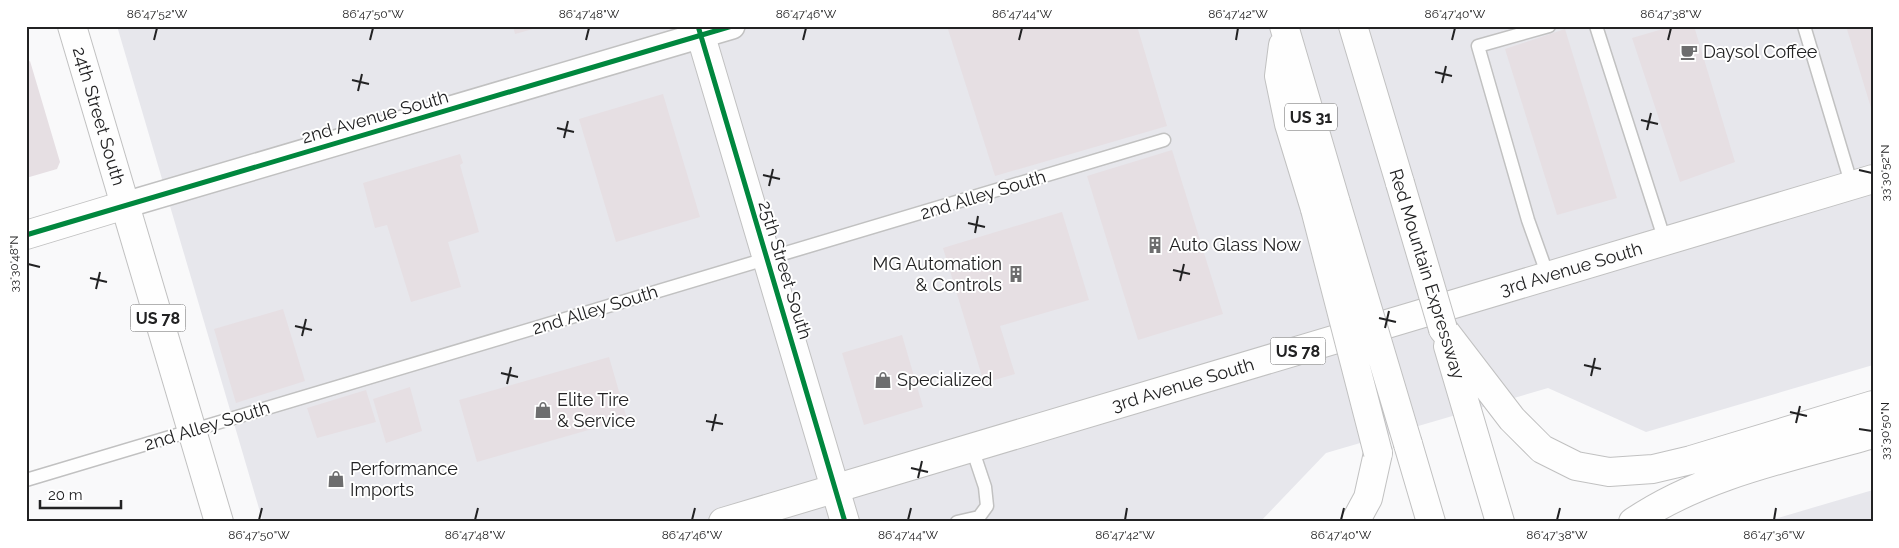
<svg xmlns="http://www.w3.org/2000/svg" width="1899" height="548" font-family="Raleway,sans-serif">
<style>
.built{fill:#e7e7ec}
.building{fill:#e6dfe3}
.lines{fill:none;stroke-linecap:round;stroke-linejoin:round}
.service-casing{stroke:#c1c1c1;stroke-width:15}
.minor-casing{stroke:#c1c1c1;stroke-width:28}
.tertiary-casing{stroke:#c1c1c1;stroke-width:30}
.primary-casing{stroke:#c1c1c1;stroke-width:30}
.motorway-casing{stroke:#c1c1c1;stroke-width:30}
.service{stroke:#fefefe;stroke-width:12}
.minor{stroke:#fefefe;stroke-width:25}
.tertiary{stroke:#fefefe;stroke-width:28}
.primary{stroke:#fefefe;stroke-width:28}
.motorway{stroke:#fefefe;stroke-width:28}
.motorway-bridge-casing{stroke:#c1c1c1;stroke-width:30;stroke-linecap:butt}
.motorway-bridge{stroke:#fefefe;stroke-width:28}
.cycleway-casing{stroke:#fff;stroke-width:8}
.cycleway{stroke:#00873e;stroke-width:5}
.ticks{fill:none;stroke:#222223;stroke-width:2}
.labels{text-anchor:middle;stroke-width:4;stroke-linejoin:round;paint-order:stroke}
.shield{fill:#fff;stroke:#646465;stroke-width:1}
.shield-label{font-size:16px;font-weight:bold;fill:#222223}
.poi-label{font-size:18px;fill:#222223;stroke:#fff;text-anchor:start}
.street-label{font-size:18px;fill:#222223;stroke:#fff}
.neatline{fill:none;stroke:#222223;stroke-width:2}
.ticks-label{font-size:12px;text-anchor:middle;fill:#222223}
</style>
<rect width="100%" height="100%" fill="#f9f9fa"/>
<path class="built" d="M 117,26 L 1873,26 L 1873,365 L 1646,432 L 1548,388 L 1326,453 L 1260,522 L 263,522 Z
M 1873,490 L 1873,522 L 1764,522 Z"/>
<path class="building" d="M 513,26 L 540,26 L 540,27 L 515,34 Z
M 947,26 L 1137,26 L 1167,126 L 995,176 Z
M 1673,26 L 1694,26 L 1735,162 L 1680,182 L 1632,38 Z
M 1846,26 L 1873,26 L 1873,111 L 1872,111 Z
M 1565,29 L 1617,198 L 1557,215 L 1505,49 Z
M 30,61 L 60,162 L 57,169 L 26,178 L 26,63 Z
M 663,94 L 700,217 L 616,242 L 579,119 Z
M 1172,150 L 1223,314 L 1138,340 L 1087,176 Z
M 460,154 L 463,163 L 460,165 L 479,232 L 448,242 L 461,287 L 411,302 L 387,225 L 375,228 L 363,183 Z
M 1062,212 L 1089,300 L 1000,326 L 1015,374 L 984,383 L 943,248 Z
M 283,309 L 305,381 L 236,403 L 214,329 Z
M 902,335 L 923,407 L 864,425 L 842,353 Z
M 609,357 L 627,419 L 477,462 L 459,400 Z
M 410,387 L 422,431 L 386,443 L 373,399 Z
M 366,390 L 376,422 L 317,438 L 307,408 Z"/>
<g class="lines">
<g class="service-casing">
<path id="service" d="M 1596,26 L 1665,241
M 1804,26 L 1852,186
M 1548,276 L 1528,220 L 1478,46 L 1549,26
M 26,480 L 1164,140
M 957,522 L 979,517 L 987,506 L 985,487 L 972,448"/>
</g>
<g class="minor-casing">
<path id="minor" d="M 125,205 L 732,26"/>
</g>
<g class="tertiary-casing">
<path id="tertiary" d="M 698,26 L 845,522
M 26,235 L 125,205"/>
</g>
<g class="primary-casing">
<g id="primary">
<path id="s1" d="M 72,26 L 219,522"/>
<path id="s2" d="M 723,522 L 1873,179"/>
</g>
</g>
<g class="motorway-casing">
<path id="motorway" d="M 1284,26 L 1336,203
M 1353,26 L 1400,183
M 1283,45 L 1279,76 L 1289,124 L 1315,209
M 1443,329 L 1512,419 L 1542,449 L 1576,466 L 1609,472 L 1653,469 L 1691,460 L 1873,405
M 1448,346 L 1500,522
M 1408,444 L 1431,522
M 1355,522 L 1368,498 L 1378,453
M 1633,522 C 1704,474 1792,457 1873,434"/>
</g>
<use href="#service" class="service"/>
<use href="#minor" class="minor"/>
<use href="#tertiary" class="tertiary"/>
<use href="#primary" class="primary"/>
<use href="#motorway" class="motorway"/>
<g class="motorway-bridge-casing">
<path id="motorway-bridge" d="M 1400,183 L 1443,329
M 1336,203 L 1408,444
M 1315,209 L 1378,453"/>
</g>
<use href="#motorway-bridge" class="motorway-bridge"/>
<g class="cycleway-casing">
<path id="cycleway" d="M 698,26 L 845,522
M 26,235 L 732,26"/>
</g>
<use href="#cycleway" class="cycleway"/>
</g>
<path class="ticks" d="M 154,40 L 157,28M 370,40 L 373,28M 586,40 L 589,28M 803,40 L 806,28M 1019,40 L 1022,28M 1236,40 L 1238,28M 1452,40 L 1455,28M 1668,40 L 1671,28M 1435,72 L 1452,76M 352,80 L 369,84M 1442,83 L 1446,66M 358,91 L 362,74M 1641,120 L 1658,124M 557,128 L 574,132M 1647,130 L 1651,113M 564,138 L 568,121M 1859,170 L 1872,173M 763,175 L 780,179M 769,186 L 773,169M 968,223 L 985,227M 975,233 L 978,216M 28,264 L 40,267M 1173,270 L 1190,274M 90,278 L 107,282M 1180,281 L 1184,264M 96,289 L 100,272M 1379,318 L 1396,322M 295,326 L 312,330M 1385,328 L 1389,311M 302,336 L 306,319M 1584,365 L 1601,369M 501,373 L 518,377M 1591,376 L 1595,358M 507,384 L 511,367M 1790,412 L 1807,416M 706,421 L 723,424M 1796,423 L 1800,406M 1859,429 L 1872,431M 712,431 L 716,414M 911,468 L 928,472M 918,478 L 922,461M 259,520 L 262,508M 475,520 L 478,508M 692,520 L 695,508M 908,520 L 911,508M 1125,520 L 1127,508M 1341,520 L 1344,508M 1557,520 L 1560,508M 1774,520 L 1776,508"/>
<defs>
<g id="cafe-bare" transform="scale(1.35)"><path d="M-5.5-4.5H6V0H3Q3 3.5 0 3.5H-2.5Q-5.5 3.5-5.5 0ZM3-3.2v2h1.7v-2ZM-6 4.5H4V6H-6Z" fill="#6d6d6e" stroke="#fff" stroke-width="2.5" paint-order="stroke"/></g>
<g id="building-bare" transform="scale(1.35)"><path d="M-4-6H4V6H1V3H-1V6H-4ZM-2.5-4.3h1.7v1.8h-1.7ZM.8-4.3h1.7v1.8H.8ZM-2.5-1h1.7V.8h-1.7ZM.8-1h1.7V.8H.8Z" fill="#6d6d6e" stroke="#fff" stroke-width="2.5" paint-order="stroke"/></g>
<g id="shop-bare" transform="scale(1.35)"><path d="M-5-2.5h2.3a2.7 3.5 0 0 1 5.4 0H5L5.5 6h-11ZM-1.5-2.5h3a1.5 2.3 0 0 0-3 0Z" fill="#6d6d6e" stroke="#fff" stroke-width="2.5" paint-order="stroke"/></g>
</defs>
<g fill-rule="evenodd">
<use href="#cafe-bare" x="1689" y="52"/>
<use href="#building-bare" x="1155" y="245"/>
<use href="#building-bare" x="1016" y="274"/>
<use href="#shop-bare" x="883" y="380"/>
<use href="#shop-bare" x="543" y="410"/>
<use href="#shop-bare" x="336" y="479"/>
</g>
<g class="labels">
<g class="shield">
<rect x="1285" y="103.5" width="52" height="27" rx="4"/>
<rect x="130.5" y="304.5" width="55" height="27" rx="4"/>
<rect x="1270.5" y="337.5" width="55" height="27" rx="4"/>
</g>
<g class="shield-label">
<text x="1311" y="123">US 31</text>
<text x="158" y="324">US 78</text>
<text x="1298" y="357">US 78</text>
</g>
<g class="poi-label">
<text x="1703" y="58">Daysol Coffee</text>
<text x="1169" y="251">Auto Glass Now</text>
<text x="1002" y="270" text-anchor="end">MG Automation<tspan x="1002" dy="21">&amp; Controls</tspan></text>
<text x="897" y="386">Specialized</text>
<text x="557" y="406">Elite Tire<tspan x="557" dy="21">&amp; Service</tspan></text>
<text x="350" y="475">Performance<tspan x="350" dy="21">Imports</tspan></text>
</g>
<g class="street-label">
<text dy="6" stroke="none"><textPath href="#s1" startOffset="94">24th Street South</textPath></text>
<text transform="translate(375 117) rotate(-16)" y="6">2nd Avenue South</text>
<text transform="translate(983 195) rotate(-17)" y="6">2nd Alley South</text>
<text dy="6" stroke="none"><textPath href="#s2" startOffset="885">3rd Avenue South</textPath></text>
<text transform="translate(785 270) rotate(73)" y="6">25th Street South</text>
<text transform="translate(1427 274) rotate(73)" y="6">Red Mountain Expressway</text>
<text transform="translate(595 310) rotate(-17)" y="6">2nd Alley South</text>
<text dy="6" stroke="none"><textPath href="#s2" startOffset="480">3rd Avenue South</textPath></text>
<text transform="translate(207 426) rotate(-17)" y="6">2nd Alley South</text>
</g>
</g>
<rect width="1899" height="548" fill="none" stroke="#ffffff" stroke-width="55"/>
<path d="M40 500v8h81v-8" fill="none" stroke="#222223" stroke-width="2.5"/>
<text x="48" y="500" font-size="15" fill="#222223" stroke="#ffffff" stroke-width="4" paint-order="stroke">20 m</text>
<rect x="28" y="28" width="1844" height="492" class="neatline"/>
<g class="ticks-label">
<text x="157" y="18">86°47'52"W</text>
<text x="373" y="18">86°47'50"W</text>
<text x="589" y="18">86°47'48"W</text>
<text x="806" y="18">86°47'46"W</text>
<text x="1022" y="18">86°47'44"W</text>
<text x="1238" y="18">86°47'42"W</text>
<text x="1455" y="18">86°47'40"W</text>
<text x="1671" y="18">86°47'38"W</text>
<text transform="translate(1885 173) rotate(-90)" y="4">33°30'52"N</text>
<text transform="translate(14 264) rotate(-90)" y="4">33°30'48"N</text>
<text transform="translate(1885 431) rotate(-90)" y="4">33°30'50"N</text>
<text x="259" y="539">86°47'50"W</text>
<text x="475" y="539">86°47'48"W</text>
<text x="692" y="539">86°47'46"W</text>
<text x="908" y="539">86°47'44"W</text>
<text x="1125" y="539">86°47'42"W</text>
<text x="1341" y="539">86°47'40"W</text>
<text x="1557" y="539">86°47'38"W</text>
<text x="1774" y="539">86°47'36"W</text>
</g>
</svg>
